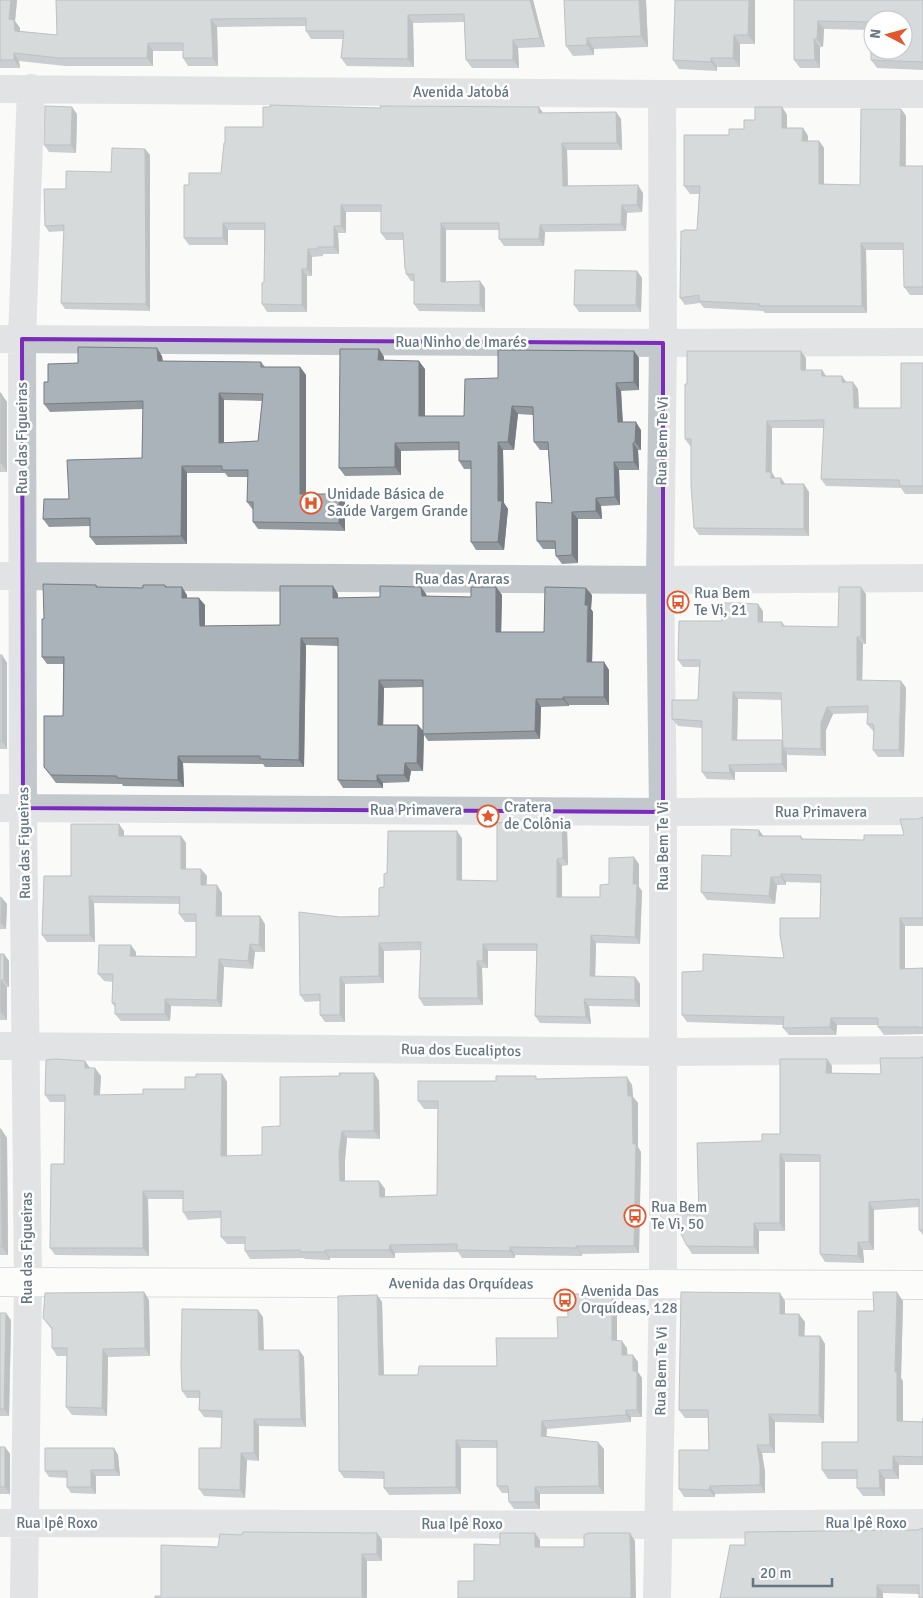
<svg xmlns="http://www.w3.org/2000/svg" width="923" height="1598" font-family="Signika,sans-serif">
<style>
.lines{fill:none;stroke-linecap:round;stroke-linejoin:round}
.secondary-casing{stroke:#b3babf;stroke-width:30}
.street{stroke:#c3c8cc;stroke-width:28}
.secondary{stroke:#fff;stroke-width:28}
.wall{fill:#929a9f;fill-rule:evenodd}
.shaded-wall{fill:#777d82}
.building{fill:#aab3b9;stroke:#777d82;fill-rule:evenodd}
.marked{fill:none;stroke:#7b2cbf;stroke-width:4;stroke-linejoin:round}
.labels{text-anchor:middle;stroke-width:5;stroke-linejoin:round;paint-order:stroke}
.street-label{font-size:15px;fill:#657683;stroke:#fff}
.poi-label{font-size:15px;fill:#657683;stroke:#fff;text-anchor:start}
</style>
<rect width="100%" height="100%" fill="#fafaf8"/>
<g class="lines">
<g class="secondary-casing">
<g id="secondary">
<path id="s1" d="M 0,1282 L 923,1285"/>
</g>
</g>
<path class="street" d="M 0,89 L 662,94 L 923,94
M 0,339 L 663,343 L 923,342
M 0,576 L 660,580 L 923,578
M 0,808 L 663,812 L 923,811
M 0,1046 L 663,1052 L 923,1050
M 0,1523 L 658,1525 L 923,1523
M 24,1598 L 28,1282 L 23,808 L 22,339 L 31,88
M 657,1598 L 663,1284 L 663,812 L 660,580 L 663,343 L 662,94"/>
<use href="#secondary" class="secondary"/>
</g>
<path class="wall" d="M 0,0 L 17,0 L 15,21 L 20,28 L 20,31 L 57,35 L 56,0 L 533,0 L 545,47 L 518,48 L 519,68 L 472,68 L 466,60 L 464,22 L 413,23 L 414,67 L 347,66 L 341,58 L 343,39 L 311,39 L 306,31 L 306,26 L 217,27 L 218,66 L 188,66 L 183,58 L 183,51 L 153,51 L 153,66 L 65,66 L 19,61 L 20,68 L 0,68 Z
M 646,0 L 648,47 L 594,49 L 594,55 L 573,56 L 566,46 Z
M 755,0 L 755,44 L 740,44 L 740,67 L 717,67 L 717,71 L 679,69 L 673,60 Z
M 794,0 L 923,0 L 923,70 L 877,68 L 871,60 L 871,30 L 824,29 L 823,47 L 820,47 L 820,68 L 800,68 L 794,60 Z
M 782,107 L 787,115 L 787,128 L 803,128 L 808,136 L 808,141 L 819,141 L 824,148 L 824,184 L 860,185 L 901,109 L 906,116 L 906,166 L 923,166 L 923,295 L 910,295 L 904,287 L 904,250 L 866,250 L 867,313 L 765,313 L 763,311 L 704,308 L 700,303 L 685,305 L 680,298 L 697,230 L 699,194 L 690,194 L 684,186 L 729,135 L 744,129 L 755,120 Z
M 616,112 L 621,119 L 622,150 L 567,150 L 568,186 L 643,193 L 642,212 L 627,213 L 626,231 L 545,232 L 544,246 L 504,246 L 499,239 L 499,230 L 446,230 L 446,282 L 485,288 L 485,312 L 419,311 L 414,304 L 414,281 L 411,281 L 406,274 L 406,272 L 405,269 L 403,240 L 386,240 L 381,233 L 381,212 L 346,212 L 346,233 L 338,233 L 339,254 L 323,254 L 323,256 L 312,257 L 312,276 L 307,276 L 307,312 L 267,312 L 262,304 L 264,282 L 264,230 L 228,230 L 228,245 L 189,245 L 184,238 L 189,185 L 221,173 L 225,143 L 263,127 L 543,113 Z
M 77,114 L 76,153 L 49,152 L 44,145 Z
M 145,149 L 150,155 L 150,311 L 65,309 L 61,303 L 64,231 L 49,232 L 45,226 L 66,189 L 111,172 Z
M 637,271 L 642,278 L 641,312 L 579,312 L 574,305 Z
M 379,349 L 384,357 L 384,360 L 425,369 L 425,416 L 464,416 L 498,378 L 634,351 L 639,358 L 639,390 L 621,391 L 623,422 L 641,430 L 641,450 L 638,450 L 639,470 L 619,470 L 620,505 L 601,506 L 602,519 L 578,519 L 578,563 L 562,564 L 556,556 L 556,549 L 543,549 L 537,541 L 552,503 L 548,450 L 540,450 L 534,442 L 533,415 L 518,414 L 514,450 L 503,450 L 504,503 L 508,509 L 504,550 L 476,550 L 471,542 L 471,469 L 464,469 L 459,461 L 459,450 L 401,451 L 401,475 L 345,476 L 339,468 Z
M 162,356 L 163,361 L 261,362 L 265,367 L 300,367 L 306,375 L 306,494 L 345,502 L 345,531 L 258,529 L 253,522 L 253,510 L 247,502 L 248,477 L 228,477 L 225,473 L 187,473 L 187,544 L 96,545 L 90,537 L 90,526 L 49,527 L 43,519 L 69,499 L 142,458 L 143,409 L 50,412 L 44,404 L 48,382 L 78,363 ZM 224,400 L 262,401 L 258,441 L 224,443 Z
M 806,358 L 806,370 L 822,370 L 826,376 L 846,382 L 858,389 L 859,408 L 901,408 L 923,363 L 923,494 L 905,494 L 901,488 L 826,486 L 821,479 L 824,428 L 772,428 L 772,472 L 775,478 L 785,484 L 809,492 L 809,536 L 699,535 L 694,528 L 691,446 L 690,446 L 685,439 Z
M 0,393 L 7,402 L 7,472 L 0,472 Z
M 96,585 L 98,587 L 143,588 L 165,585 L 167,587 L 187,595 L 187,598 L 205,605 L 205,626 L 280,625 L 338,594 L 338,598 L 380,597 L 421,587 L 426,594 L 427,596 L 471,597 L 496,587 L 502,595 L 501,632 L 544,632 L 592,595 L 591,609 L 593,612 L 592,662 L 604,662 L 609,670 L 609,705 L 569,705 L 569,706 L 541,707 L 540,739 L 428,741 L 424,735 L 423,771 L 411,771 L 409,782 L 383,783 L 383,788 L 343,788 L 338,780 L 338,646 L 306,645 L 304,767 L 265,767 L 263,764 L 183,763 L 184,787 L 123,786 L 122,784 L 56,783 L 44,767 L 63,716 L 63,664 L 47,664 L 42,657 L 44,619 ZM 423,687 L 423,731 L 418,725 L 383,725 L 384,688 Z
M 866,594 L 866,644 L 863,644 L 862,680 L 901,681 L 906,688 L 904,757 L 878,757 L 873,750 L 874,731 L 873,731 L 867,724 L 868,713 L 833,714 L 826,730 L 826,756 L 788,755 L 787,753 L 787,772 L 735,772 L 735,780 L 707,779 L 702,772 L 702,728 L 678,726 L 672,719 L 698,700 L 699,667 L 683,667 L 678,660 L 722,621 L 763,611 L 763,622 L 782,622 L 785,626 L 838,627 ZM 738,699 L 782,700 L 783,742 L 782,740 L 737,740 Z
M 0,655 L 2,655 L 7,663 L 7,749 L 0,749 Z
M 923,817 L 923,926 L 905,926 L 905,968 L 923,968 L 923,1034 L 884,1035 L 878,1027 L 878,1025 L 837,1025 L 836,1035 L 789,1035 L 783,1028 L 784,1025 L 687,1022 L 682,1015 L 703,971 L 784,958 L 820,918 L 821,883 L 786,882 L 786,885 L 777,885 L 775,904 L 707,900 L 701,892 L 731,856 L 763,836 L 801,836 L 803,839 L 864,840 L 904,835 L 918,819 Z
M 562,820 L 567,827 L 568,865 L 562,866 L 562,897 L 600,897 L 609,884 L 639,864 L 639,887 L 642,891 L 640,944 L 596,943 L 595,976 L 635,977 L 640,984 L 640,1007 L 589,1006 L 591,1024 L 540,1023 L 535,1016 L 537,951 L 488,951 L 488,968 L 482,968 L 483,1005 L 424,1006 L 419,998 L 421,950 L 384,951 L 384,983 L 345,984 L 345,1022 L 325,1022 L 320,1015 L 320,1001 L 305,1002 L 300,995 L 340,917 L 379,916 L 387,873 L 462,838 L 462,880 L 497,881 Z
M 124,831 L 124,836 L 181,836 L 186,843 L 186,869 L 207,876 L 206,885 L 222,893 L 222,916 L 265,924 L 265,952 L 255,952 L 253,969 L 224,967 L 222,1007 L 171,1006 L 170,1021 L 121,1021 L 115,1014 L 115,1007 L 112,1003 L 113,982 L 104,981 L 98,974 L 136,952 L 136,956 L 196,957 L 196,922 L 185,922 L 179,914 L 180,904 L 94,903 L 95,942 L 47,942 L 42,935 L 71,876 Z
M 0,897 L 7,904 L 6,929 L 0,929 Z
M 0,954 L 9,961 L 9,987 L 7,987 L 7,1020 L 0,1020 Z
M 923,1057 L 923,1235 L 919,1230 L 919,1207 L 874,1210 L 874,1250 L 863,1250 L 864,1263 L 825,1262 L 820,1254 L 820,1162 L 785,1162 L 785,1231 L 759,1231 L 759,1254 L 692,1254 L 687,1246 L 699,1215 L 762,1141 L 780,1134 L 827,1059 L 832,1066 L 832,1073 L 881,1074 L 918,1058 Z
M 85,1061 L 90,1068 L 101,1076 L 100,1095 L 143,1094 L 185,1089 L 196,1077 L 222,1074 L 227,1082 L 227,1156 L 262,1155 L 280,1126 L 340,1076 L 374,1073 L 379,1081 L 380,1139 L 347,1138 L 345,1160 L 345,1181 L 379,1181 L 385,1189 L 385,1197 L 437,1195 L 438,1109 L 424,1109 L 418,1101 L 496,1081 L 538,1079 L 632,1085 L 633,1097 L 638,1103 L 638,1147 L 641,1152 L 639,1253 L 582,1254 L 582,1256 L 515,1255 L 515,1258 L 462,1258 L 458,1252 L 395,1253 L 395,1258 L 330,1258 L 330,1260 L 305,1259 L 304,1258 L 250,1259 L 245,1251 L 245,1244 L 227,1244 L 221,1237 L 221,1218 L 188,1220 L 183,1212 L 183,1199 L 148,1199 L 149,1256 L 55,1255 L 50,1248 L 64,1164 L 65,1102 L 50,1102 L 45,1095 Z
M 0,1129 L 1,1129 L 7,1138 L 8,1255 L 0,1255 Z
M 144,1292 L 149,1300 L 150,1356 L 108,1357 L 107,1416 L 72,1415 L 66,1407 L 67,1356 L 57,1356 L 52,1348 L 52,1330 L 43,1318 Z
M 377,1295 L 382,1302 L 384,1375 L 418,1375 L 497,1366 L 558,1338 L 568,1317 L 617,1302 L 617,1341 L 627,1348 L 627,1355 L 638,1362 L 638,1372 L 642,1378 L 642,1417 L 631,1417 L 631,1422 L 547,1429 L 546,1436 L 604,1449 L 604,1494 L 540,1494 L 540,1509 L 514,1509 L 509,1502 L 508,1493 L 502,1493 L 497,1486 L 497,1448 L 461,1448 L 461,1494 L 389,1495 L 384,1488 L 384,1479 L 344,1478 L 339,1471 Z
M 785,1301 L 785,1314 L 805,1322 L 804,1336 L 820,1336 L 825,1344 L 824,1423 L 775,1422 L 775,1453 L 762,1453 L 765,1472 L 765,1493 L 715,1494 L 715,1497 L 684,1497 L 679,1489 L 709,1450 L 708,1418 L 685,1418 L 679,1410 Z
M 903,1301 L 901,1378 L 903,1381 L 903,1421 L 923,1422 L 923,1418 L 923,1465 L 899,1465 L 899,1479 L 885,1479 L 885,1496 L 863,1496 L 857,1488 L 857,1479 L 828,1479 L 822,1470 L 858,1442 L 874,1311 Z
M 0,1313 L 11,1320 L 9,1416 L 0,1416 Z
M 263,1317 L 264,1350 L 299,1350 L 304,1357 L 306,1427 L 259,1426 L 259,1461 L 247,1460 L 245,1498 L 204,1496 L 199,1489 L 221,1448 L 222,1418 L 204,1417 L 199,1410 L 199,1398 L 187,1398 L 182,1391 Z
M 0,1447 L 5,1447 L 10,1454 L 10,1494 L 0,1494 Z
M 114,1448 L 118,1455 L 120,1476 L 96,1476 L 96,1494 L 71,1493 L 67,1487 L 67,1478 L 49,1477 L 45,1471 Z
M 917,1530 L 919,1594 L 883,1593 L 883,1598 L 720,1598 L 745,1545 Z
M 377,1533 L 382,1540 L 382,1561 L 367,1561 L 367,1598 L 155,1598 L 161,1596 L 218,1547 L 242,1535 Z"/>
<path class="shaded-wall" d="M 11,0 L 17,0 L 15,21 L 20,28 L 20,39 L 9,19 Z
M 530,0 L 533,0 L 545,47 L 540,38 Z
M 639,0 L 646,0 L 648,47 L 641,36 Z
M 749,0 L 755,0 L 755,44 L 748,35 Z
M 408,15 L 413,23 L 414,67 L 408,59 Z
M 211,19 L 217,27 L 218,66 L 213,58 Z
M 818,21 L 824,29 L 823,47 L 817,39 Z
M 734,35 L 740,44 L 740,67 L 733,58 Z
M 587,38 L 594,49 L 594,55 L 587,45 Z
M 814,39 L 820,47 L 820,68 L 815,60 Z
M 513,40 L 518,48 L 519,68 L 513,60 Z
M 148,43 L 153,51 L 153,66 L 147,58 Z
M 14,53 L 19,61 L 20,68 L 14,60 Z
M 711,58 L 717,67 L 717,71 L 711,62 Z
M 72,107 L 77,114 L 76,153 L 71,145 Z
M 539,107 L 544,114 L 539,113 Z
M 782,107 L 787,115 L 787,135 L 782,128 Z
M 901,109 L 906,116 L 905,174 L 900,166 Z
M 616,112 L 621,119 L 622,150 L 617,143 Z
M 803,128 L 808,136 L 807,148 L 802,141 Z
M 819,141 L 824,148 L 824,192 L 819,184 Z
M 562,143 L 567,150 L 568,193 L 563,186 Z
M 145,149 L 150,155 L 150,311 L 146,304 Z
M 638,185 L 643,193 L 642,212 L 637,205 Z
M 341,205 L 346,212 L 346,233 L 341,226 Z
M 622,205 L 627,213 L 626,231 L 621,224 Z
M 223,223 L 228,230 L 228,245 L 223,238 Z
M 441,223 L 446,230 L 446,289 L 441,282 Z
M 540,225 L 545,232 L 544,246 L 539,239 Z
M 334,226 L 338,233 L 339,254 L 334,247 Z
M 861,243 L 866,250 L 867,313 L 862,306 Z
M 308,249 L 312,257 L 312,276 L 307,269 Z
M 302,269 L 307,276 L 307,312 L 302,305 Z
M 637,271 L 642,278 L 641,312 L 636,305 Z
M 480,281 L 485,288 L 485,312 L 480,305 Z
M 157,348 L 162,356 L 163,368 L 158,361 Z
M 379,349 L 384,357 L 383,368 L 378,360 Z
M 634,351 L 639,358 L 639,390 L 634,382 Z
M 801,351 L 806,358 L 806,378 L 801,370 Z
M 419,361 L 425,369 L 425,424 L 419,416 Z
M 300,367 L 306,375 L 306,502 L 300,494 Z
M 822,370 L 827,378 L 822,376 Z
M 842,376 L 847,383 L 842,382 Z
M 853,382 L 858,389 L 859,416 L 854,408 Z
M 616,383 L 621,391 L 623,430 L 618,422 Z
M 1,393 L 7,402 L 7,472 L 1,463 Z
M 219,393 L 224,400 L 224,451 L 219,443 Z
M 512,406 L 518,414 L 514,450 L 508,442 Z
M 767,421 L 772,428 L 771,472 L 776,479 L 776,485 L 766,472 Z
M 636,422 L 641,430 L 641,450 L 635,442 Z
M 498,442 L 503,450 L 504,503 L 508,509 L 504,550 L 498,542 Z
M 395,443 L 401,451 L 401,475 L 395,467 Z
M 633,443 L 638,450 L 639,470 L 634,462 Z
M 614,462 L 619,470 L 620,505 L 615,497 Z
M 182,466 L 187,473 L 187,544 L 181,536 Z
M 781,478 L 786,485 L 781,484 Z
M 804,484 L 809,492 L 809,536 L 804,529 Z
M 339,494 L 345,502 L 345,531 L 339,523 Z
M 596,498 L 601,506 L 602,519 L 596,511 Z
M 572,512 L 578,519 L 578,563 L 572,555 Z
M 333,586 L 338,594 L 338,605 L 333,598 Z
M 182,587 L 187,595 L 187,605 L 182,598 Z
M 421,587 L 426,594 L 427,604 L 422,596 Z
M 496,587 L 502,595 L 501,640 L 496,632 Z
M 861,587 L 866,594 L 866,644 L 861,637 Z
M 586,588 L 592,595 L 591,609 L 593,612 L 592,669 L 587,662 L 585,605 Z
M 199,598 L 205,605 L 205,634 L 200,626 Z
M 758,604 L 763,611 L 763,629 L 758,622 Z
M 857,637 L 863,644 L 862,688 L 857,680 Z
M 301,638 L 306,645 L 304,767 L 299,760 Z
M 2,655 L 7,663 L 7,749 L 2,741 Z
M 604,662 L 609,670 L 609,705 L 604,697 Z
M 379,680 L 384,688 L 383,733 L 378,725 Z
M 901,681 L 906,688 L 904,757 L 899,750 Z
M 733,692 L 738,699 L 737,747 L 732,740 Z
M 563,697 L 569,705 L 569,706 L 563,699 Z
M 536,699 L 541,707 L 540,739 L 535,731 Z
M 827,707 L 833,714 L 826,730 L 826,756 L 821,749 L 821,723 Z
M 418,725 L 424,732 L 423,771 L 417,763 Z
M 782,740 L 787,747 L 783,748 L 787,753 L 787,772 L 782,764 Z
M 178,756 L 183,763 L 184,787 L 178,780 Z
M 405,763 L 411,771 L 409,782 L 404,775 Z
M 729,765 L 735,772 L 735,780 L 730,773 Z
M 377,775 L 383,783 L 383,788 L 377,781 Z
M 562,820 L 567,827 L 568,865 L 563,858 Z
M 119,824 L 124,831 L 124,844 L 119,836 Z
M 759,830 L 765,838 L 759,836 Z
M 457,831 L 462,838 L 462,887 L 457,880 Z
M 181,836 L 186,843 L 186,877 L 181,869 Z
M 634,857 L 639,864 L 639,887 L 642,891 L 640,944 L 635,937 L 633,884 Z
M 557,859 L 562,866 L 562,905 L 557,897 Z
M 201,869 L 207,876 L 206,893 L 201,885 Z
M 781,874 L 786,882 L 786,885 L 781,877 Z
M 771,877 L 777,885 L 775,904 L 769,896 Z
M 217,885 L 222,893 L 222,924 L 216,916 Z
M 89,896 L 94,903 L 95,942 L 90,935 Z
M 2,898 L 7,904 L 6,929 L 1,923 Z
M 260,916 L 265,924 L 265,952 L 259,945 Z
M 900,918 L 905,926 L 905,976 L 900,969 Z
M 591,935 L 596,943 L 595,983 L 590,976 Z
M 379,943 L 384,951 L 384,983 L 379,976 Z
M 250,944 L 255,952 L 253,969 L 248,961 Z
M 483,944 L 488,951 L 488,968 L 483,961 Z
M 131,945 L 136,952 L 136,963 L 130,956 Z
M 4,954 L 9,961 L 9,987 L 4,980 Z
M 219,959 L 224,967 L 222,1007 L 217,1000 Z
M 477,961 L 482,968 L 483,1005 L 478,998 Z
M 340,977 L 345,984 L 345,1022 L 340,1015 Z
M 635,977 L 640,984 L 640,1007 L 635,1000 Z
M 1,980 L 7,987 L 7,1020 L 1,1012 Z
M 165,999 L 171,1006 L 170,1021 L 165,1014 Z
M 584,999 L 589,1006 L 591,1024 L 586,1017 Z
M 831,1018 L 837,1025 L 836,1035 L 830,1027 Z
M 827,1059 L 832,1066 L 831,1080 L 826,1073 Z
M 85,1061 L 90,1069 L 85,1068 Z
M 95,1068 L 101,1076 L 99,1103 L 94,1095 Z
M 374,1073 L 379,1081 L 380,1139 L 374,1131 Z
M 222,1074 L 227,1082 L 227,1163 L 221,1156 Z
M 627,1077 L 632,1085 L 633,1097 L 638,1103 L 638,1147 L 641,1152 L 639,1253 L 634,1246 L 633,1144 L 628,1096 Z
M 1,1129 L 7,1138 L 8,1255 L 2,1247 Z
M 342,1131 L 347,1138 L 345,1160 L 345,1189 L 340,1181 L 339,1153 Z
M 780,1154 L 785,1162 L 785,1231 L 780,1223 Z
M 379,1181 L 385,1189 L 385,1205 L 380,1197 Z
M 143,1191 L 148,1199 L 149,1256 L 143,1248 Z
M 869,1202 L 874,1210 L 874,1250 L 869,1242 Z
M 754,1223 L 759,1231 L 759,1254 L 754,1247 Z
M 858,1242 L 863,1250 L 864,1263 L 858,1256 Z
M 390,1245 L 395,1253 L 395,1258 L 389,1250 Z
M 576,1246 L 582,1254 L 582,1256 L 577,1248 Z
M 510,1247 L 515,1255 L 515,1258 L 510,1251 Z
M 325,1250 L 330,1258 L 330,1260 L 325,1252 Z
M 144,1292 L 149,1300 L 150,1356 L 145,1348 Z
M 897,1292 L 903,1301 L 901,1378 L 903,1381 L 903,1429 L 897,1421 L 895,1372 Z
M 780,1293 L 785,1301 L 785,1322 L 780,1314 Z
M 612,1294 L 617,1302 L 617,1348 L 612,1340 Z
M 377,1295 L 382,1302 L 384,1382 L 379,1375 Z
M 258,1310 L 263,1317 L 264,1358 L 259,1350 Z
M 6,1313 L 11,1320 L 9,1416 L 4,1409 Z
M 799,1314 L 805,1322 L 804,1344 L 799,1336 Z
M 820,1336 L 825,1344 L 824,1423 L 819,1415 Z
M 622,1341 L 627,1348 L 628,1363 L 622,1355 Z
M 103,1349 L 108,1357 L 107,1416 L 102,1408 Z
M 299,1350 L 304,1357 L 306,1427 L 301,1419 Z
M 633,1355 L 638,1362 L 638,1372 L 642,1378 L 642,1417 L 637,1410 L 633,1371 Z
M 626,1410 L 631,1417 L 631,1422 L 626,1415 Z
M 769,1414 L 775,1422 L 775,1453 L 770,1445 Z
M 254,1419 L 259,1426 L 259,1461 L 254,1453 Z
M 542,1421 L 547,1429 L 546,1443 L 541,1436 Z
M 456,1440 L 461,1448 L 461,1494 L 456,1487 Z
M 598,1442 L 604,1449 L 604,1494 L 599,1486 Z
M 757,1445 L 762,1453 L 765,1472 L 765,1493 L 760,1485 Z
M 5,1447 L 10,1454 L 10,1494 L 5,1487 Z
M 114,1448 L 118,1455 L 120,1476 L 115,1470 Z
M 241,1453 L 247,1460 L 245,1498 L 240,1490 Z
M 893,1456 L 899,1465 L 899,1479 L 893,1470 Z
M 91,1470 L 96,1476 L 96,1494 L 91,1487 Z
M 879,1470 L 885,1479 L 885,1496 L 880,1488 Z
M 710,1486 L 715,1494 L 715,1497 L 709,1490 Z
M 535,1487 L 540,1494 L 540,1509 L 535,1502 Z
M 377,1533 L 382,1540 L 382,1561 L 377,1554 Z
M 535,1533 L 540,1540 L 540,1554 L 535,1547 Z
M 630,1533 L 635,1541 L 636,1598 L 631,1598 Z
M 362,1554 L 367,1561 L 367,1598 L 362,1598 Z
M 877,1585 L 883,1593 L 883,1598 L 877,1598 Z"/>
<path class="building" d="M 0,0 L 11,0 L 9,19 L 14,20 L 15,31 L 57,35 L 56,0 L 530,0 L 540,38 L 513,40 L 513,60 L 466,60 L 464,14 L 408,15 L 408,59 L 341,58 L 344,31 L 306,31 L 306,18 L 211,19 L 213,58 L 183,58 L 183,43 L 148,43 L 147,58 L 59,58 L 14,53 L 14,60 L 0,60 Z
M 564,0 L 639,0 L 641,36 L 587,38 L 587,45 L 566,46 Z
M 675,0 L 749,0 L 748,35 L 734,35 L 733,58 L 711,58 L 711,62 L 673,60 Z
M 794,0 L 923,0 L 923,62 L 871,60 L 871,22 L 818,21 L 817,39 L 814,39 L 815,60 L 794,60 ZM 873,20 L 903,20 L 903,50 L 873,50 Z
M 270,105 L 381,108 L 380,106 L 539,107 L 539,113 L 616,112 L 617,143 L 562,143 L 563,186 L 638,185 L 637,205 L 622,205 L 621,224 L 540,225 L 539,239 L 499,239 L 499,223 L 441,223 L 441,282 L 480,281 L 480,305 L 414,304 L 414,274 L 406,274 L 406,269 L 405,269 L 403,233 L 381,233 L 381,205 L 341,205 L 341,226 L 334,226 L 334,247 L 318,247 L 318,249 L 308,249 L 307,269 L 302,269 L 302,305 L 262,304 L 262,283 L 264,282 L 265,223 L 223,223 L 223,238 L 184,238 L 184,185 L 189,185 L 189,173 L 221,173 L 224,143 L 225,143 L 225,127 L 263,127 L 263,107 L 270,107 Z
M 45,106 L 72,107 L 71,145 L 44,145 Z
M 755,107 L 782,107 L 782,128 L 803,128 L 802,141 L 819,141 L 819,184 L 860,185 L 861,109 L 901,109 L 900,166 L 923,166 L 923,287 L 904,287 L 903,243 L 861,243 L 862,306 L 759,306 L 760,304 L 699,301 L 699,295 L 680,298 L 681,231 L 684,231 L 684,230 L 697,230 L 700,186 L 684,186 L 684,135 L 729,135 L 729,129 L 744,129 L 744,120 L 755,120 Z
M 112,148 L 145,149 L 146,304 L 61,303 L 64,225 L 45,226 L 44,189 L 66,189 L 66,171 L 111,172 Z
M 575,270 L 637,271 L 636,305 L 574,305 Z
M 78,347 L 157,348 L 158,361 L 261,362 L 261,367 L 300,367 L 300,494 L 339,494 L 339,523 L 253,522 L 253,502 L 247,502 L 248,470 L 222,470 L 222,466 L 182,466 L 181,536 L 90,537 L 90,518 L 43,519 L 44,499 L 69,499 L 67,460 L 142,458 L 143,401 L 44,404 L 44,382 L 48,382 L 48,364 L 78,363 ZM 219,393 L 263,394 L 258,441 L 219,443 Z
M 340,349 L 379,349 L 378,360 L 419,361 L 419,416 L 464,416 L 465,379 L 498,378 L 498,350 L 634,351 L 634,382 L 616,383 L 618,422 L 636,422 L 635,442 L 633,443 L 634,462 L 614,462 L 615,497 L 596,498 L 596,511 L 572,512 L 572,555 L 556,556 L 555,541 L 537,541 L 536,502 L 552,503 L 548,442 L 534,442 L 533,407 L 512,406 L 508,442 L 498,442 L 498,501 L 502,501 L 498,542 L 471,542 L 471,461 L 459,461 L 459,442 L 395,443 L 395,467 L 339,468 Z
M 687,351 L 801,351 L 801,370 L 822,370 L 822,376 L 842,376 L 842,382 L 853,382 L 854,408 L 901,408 L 901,363 L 923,363 L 923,486 L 900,486 L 899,480 L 821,479 L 824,420 L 767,421 L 766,472 L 771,472 L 771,478 L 781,478 L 781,484 L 804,484 L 804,529 L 694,528 L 691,485 L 691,439 L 685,439 L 685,384 L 687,384 Z
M 0,393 L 1,393 L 1,463 L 0,463 Z
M 43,584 L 96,585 L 96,587 L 143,588 L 143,585 L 165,585 L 165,587 L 182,587 L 182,598 L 199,598 L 200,626 L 280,625 L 280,586 L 333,586 L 333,598 L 380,597 L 380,586 L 421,587 L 422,596 L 471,597 L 471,587 L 496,587 L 496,632 L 544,632 L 545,587 L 586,588 L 585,605 L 588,605 L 587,662 L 604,662 L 604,697 L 563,697 L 563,699 L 536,699 L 535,731 L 423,734 L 423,680 L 379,680 L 378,725 L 418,725 L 417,763 L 405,763 L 404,775 L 377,775 L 377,781 L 338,780 L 338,638 L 301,638 L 299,760 L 260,759 L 260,756 L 178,756 L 178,780 L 117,778 L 117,776 L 51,775 L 44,767 L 44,716 L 63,716 L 64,657 L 42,657 L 42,619 L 44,619 Z
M 839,587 L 861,587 L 861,637 L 857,637 L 857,680 L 901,681 L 899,750 L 873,750 L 874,728 L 873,724 L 867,724 L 868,706 L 827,707 L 821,723 L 821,749 L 783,748 L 781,693 L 733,692 L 732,740 L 782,740 L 782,764 L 729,765 L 730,773 L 702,772 L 702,721 L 672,719 L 672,700 L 698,700 L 700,660 L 678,660 L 679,621 L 722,621 L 723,603 L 740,603 L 758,604 L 758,622 L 782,622 L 782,626 L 838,627 Z
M 0,655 L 2,655 L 2,741 L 0,741 Z
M 923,817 L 923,918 L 900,918 L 900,969 L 923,968 L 923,1028 L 918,1027 L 878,1027 L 878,1018 L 831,1018 L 830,1027 L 783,1028 L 784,1017 L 682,1015 L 682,972 L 703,971 L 703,954 L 784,958 L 780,935 L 780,918 L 820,918 L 821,875 L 781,874 L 781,877 L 771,877 L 769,896 L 701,892 L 702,855 L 731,856 L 731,829 L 759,830 L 759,836 L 801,836 L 801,839 L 864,840 L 864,835 L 904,835 L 900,819 L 918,819 Z
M 506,820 L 562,820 L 563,858 L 557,859 L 557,897 L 600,897 L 600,885 L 609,884 L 609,858 L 634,857 L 633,884 L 637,884 L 635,937 L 591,935 L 590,976 L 635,977 L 635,1000 L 584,999 L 586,1017 L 535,1016 L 537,944 L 483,944 L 483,961 L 477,961 L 478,998 L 419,998 L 421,942 L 379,943 L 379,976 L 340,977 L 340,1015 L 320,1015 L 320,994 L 300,995 L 299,912 L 340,917 L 379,916 L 379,888 L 384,887 L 384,874 L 387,873 L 388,831 L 457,831 L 457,880 L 497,881 L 497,823 L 506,822 Z
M 71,824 L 119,824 L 119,836 L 181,836 L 181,869 L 201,869 L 201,885 L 217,885 L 216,916 L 260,916 L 259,945 L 250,944 L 248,961 L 219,959 L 217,1000 L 165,999 L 165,1014 L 115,1014 L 115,1003 L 112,1003 L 113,974 L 98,974 L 99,945 L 131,945 L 130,956 L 196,957 L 196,914 L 179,914 L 180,897 L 89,896 L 90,935 L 42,935 L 44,876 L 71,876 Z
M 0,897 L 2,898 L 1,923 L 0,922 Z
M 0,954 L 4,954 L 4,980 L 1,980 L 1,1012 L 0,1012 Z
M 923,1057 L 923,1230 L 919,1230 L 919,1199 L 869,1202 L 869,1242 L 858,1242 L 858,1256 L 820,1254 L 820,1155 L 780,1154 L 780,1223 L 754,1223 L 754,1247 L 687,1246 L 678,1228 L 678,1213 L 699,1215 L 697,1143 L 762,1141 L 762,1134 L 780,1134 L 780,1059 L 827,1059 L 826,1073 L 881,1074 L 880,1058 L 918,1058 Z
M 56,1059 L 85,1061 L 85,1068 L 95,1068 L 94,1095 L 143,1094 L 143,1089 L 185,1089 L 185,1077 L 196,1077 L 196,1074 L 222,1074 L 221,1156 L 262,1155 L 262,1127 L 280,1126 L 280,1077 L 340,1076 L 339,1073 L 374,1073 L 374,1131 L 342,1131 L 339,1153 L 340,1181 L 379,1181 L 380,1197 L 437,1195 L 438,1101 L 418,1101 L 418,1081 L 496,1081 L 496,1076 L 536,1076 L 536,1079 L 627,1077 L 628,1096 L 632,1096 L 633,1144 L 636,1144 L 634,1246 L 576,1246 L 577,1248 L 510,1247 L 510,1251 L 457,1250 L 457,1244 L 390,1245 L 389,1250 L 325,1250 L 325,1252 L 300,1252 L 300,1250 L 245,1251 L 245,1237 L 221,1237 L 221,1211 L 183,1212 L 183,1191 L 143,1191 L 143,1248 L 50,1248 L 51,1164 L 64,1164 L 65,1095 L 45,1095 L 46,1060 Z
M 0,1129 L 1,1129 L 2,1247 L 0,1247 Z
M 144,1292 L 145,1348 L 103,1349 L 102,1408 L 66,1407 L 67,1348 L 52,1348 L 52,1328 L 43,1318 L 45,1293 Z
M 681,1292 L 780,1293 L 780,1314 L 799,1314 L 799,1336 L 820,1336 L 819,1415 L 769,1414 L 770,1445 L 757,1445 L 760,1465 L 760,1485 L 710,1486 L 709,1490 L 679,1489 L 679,1450 L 709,1450 L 708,1410 L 679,1410 Z
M 873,1292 L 897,1292 L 895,1372 L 897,1372 L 897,1421 L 923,1422 L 923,1418 L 923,1457 L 893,1456 L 893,1470 L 879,1470 L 880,1488 L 857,1488 L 857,1470 L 822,1470 L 822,1442 L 858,1442 L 858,1311 L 874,1311 Z
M 567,1294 L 612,1294 L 612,1340 L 622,1341 L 622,1355 L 633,1355 L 633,1371 L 637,1371 L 637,1410 L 626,1410 L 626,1415 L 542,1421 L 541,1436 L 598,1442 L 599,1486 L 535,1487 L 535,1502 L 509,1502 L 508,1486 L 497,1486 L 497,1441 L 456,1440 L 456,1487 L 384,1488 L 384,1472 L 339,1471 L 338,1296 L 377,1295 L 379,1375 L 418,1375 L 419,1366 L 497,1366 L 496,1338 L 558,1338 L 557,1317 L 568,1317 Z
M 182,1309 L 258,1310 L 259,1350 L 299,1350 L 301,1419 L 254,1419 L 254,1453 L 241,1453 L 240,1490 L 199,1489 L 199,1448 L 221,1448 L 222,1411 L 199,1410 L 200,1391 L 182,1391 L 181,1366 Z
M 0,1313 L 6,1313 L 4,1409 L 0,1409 Z
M 0,1447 L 5,1447 L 5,1487 L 0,1487 Z
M 45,1448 L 114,1448 L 115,1470 L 91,1470 L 91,1487 L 67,1487 L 67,1471 L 45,1471 Z
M 923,1528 L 923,1598 L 919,1598 L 919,1585 L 877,1585 L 877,1598 L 720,1598 L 730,1545 L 745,1545 L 745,1532 L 917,1530 Z
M 243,1532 L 377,1533 L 377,1554 L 362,1554 L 362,1598 L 155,1598 L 155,1596 L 161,1596 L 161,1545 L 218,1547 L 220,1534 L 242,1535 Z
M 500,1533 L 535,1533 L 535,1547 L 584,1547 L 584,1535 L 588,1533 L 630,1533 L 631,1598 L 458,1598 L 458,1581 L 474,1581 L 474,1544 L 500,1545 Z"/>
<path d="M0 0H923V1598H0ZM 22,339 L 663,343 L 663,812 L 23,808 Z" fill="#fafaf8" fill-opacity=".55" fill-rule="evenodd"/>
<path class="marked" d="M 22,339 L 663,343 L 663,812 L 23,808 Z"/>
<defs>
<g id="hospital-ring" transform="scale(1.125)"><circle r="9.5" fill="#fff" stroke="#e4572e" stroke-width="1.5"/><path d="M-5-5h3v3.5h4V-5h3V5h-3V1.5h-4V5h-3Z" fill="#e4572e"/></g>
<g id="bus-ring" transform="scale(1.125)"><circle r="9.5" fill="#fff" stroke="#e4572e" stroke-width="1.5"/><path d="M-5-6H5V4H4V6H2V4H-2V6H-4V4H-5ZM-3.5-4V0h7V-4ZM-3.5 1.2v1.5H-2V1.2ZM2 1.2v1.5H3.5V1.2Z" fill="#e4572e"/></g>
<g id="sight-ring" transform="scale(1.125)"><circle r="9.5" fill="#fff" stroke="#e4572e" stroke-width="1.5"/><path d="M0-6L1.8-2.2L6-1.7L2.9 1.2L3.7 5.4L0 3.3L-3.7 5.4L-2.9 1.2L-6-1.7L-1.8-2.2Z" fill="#e4572e"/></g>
</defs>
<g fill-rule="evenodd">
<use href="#hospital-ring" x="311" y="503"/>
<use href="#bus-ring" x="678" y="602"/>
<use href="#sight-ring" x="488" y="816"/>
<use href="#bus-ring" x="635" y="1216"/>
<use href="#bus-ring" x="565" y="1300"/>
</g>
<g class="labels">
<g class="street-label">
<text x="461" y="97">Avenida Jatobá</text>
<text x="461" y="347">Rua Ninho de Imarés</text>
<text transform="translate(22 438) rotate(-90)" y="5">Rua das Figueiras</text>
<text transform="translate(662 441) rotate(-89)" y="5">Rua Bem Te Vi</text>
<text x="462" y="584">Rua das Araras</text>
<text x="416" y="815">Rua Primavera</text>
<text x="821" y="817">Rua Primavera</text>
<text transform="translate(24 843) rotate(-91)" y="5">Rua das Figueiras</text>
<text transform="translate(663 846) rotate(-90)" y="5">Rua Bem Te Vi</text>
<text transform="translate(461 1050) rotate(1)" y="5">Rua dos Eucaliptos</text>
<text transform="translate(27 1248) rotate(-90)" y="5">Rua das Figueiras</text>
<text dy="5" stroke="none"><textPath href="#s1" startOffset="461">Avenida das Orquídeas</textPath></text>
<text transform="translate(661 1371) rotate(-89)" y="5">Rua Bem Te Vi</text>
<text x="57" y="1528">Rua Ipê Roxo</text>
<text x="866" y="1528">Rua Ipê Roxo</text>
<text x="462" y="1529">Rua Ipê Roxo</text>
</g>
<g class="poi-label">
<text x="327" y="499">Unidade Básica de<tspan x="327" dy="17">Saúde Vargem Grande</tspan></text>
<text x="694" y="598">Rua Bem<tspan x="694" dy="17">Te Vi, 21</tspan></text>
<text x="504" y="812">Cratera<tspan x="504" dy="17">de Colônia</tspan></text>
<text x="651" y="1212">Rua Bem<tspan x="651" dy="17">Te Vi, 50</tspan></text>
<text x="581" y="1296">Avenida Das<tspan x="581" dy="17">Orquídeas, 128</tspan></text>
</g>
</g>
<g transform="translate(888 35) rotate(276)"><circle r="24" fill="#ffffff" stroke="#c1c8cd"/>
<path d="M0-4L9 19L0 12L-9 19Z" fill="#e4572e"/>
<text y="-8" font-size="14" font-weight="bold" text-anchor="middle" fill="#657683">N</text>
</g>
<path d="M753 1578v8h79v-8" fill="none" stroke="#657683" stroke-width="2.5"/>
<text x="760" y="1578" font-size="15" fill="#657683" stroke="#ffffff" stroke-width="4" paint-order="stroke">20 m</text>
</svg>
